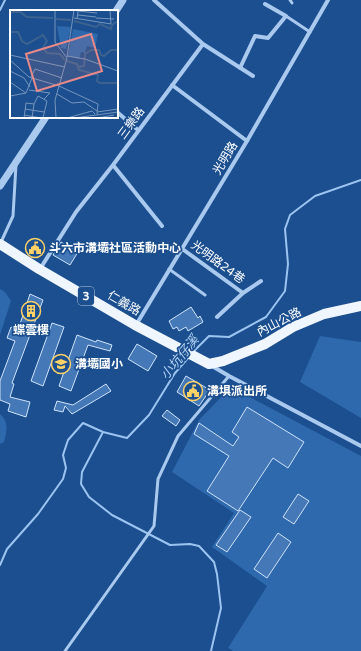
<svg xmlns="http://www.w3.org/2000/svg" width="361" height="651" font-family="'Varela Round','Noto Sans TC',sans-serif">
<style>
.green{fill:#2e69ad}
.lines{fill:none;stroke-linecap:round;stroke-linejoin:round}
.stream{stroke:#9cc4f0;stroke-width:2}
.building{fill:#4478b7;stroke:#cfe3fa}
.service{stroke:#a9c9ee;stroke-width:3}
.minor{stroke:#a9c9ee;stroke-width:4}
.tertiary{stroke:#a9c9ee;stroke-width:7}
.primary{stroke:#f0f6ff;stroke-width:10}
.labels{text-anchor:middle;stroke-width:3.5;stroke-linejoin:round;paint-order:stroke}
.shield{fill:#1b4f8f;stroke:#bbcadd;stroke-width:1}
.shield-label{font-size:11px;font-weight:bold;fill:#fff}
.street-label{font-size:12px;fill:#fff;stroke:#1b4f8f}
.poi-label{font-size:12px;font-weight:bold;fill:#fff;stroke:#1b4f8f;text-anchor:start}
.water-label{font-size:13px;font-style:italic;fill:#b5d3f5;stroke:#1b4f8f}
.inset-river{fill:none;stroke:#3c6290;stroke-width:2}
.inset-road{fill:none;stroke:#7695bc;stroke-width:1}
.view{fill:#e88989;fill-opacity:0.15;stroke:#e88989;stroke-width:2}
.inset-edge{fill:none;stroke:#fff;stroke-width:2}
</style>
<rect width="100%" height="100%" fill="#1b4f8f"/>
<path class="green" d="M 0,289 L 5,292 L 11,301 L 0,335 Z
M 320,336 L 361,342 L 361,418 L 300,382 Z
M 231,387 L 361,456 L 361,651 L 233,651 L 228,648 L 267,586 L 212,547 L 234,513 L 172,472 L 199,420 Z
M 0,414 C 9,422 7,431 4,442 L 0,444 Z"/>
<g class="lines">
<path class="stream" d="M 0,10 L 5,0
M 193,352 L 209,336 L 229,337 L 266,317 L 285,291 L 288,264 L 285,229 L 290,215 L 315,196 L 361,180
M 103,432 L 82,472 L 81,484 L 89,497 L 112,515 L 170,545 L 190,544 L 199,546 L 214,562 L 217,574 L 221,608 L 211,651
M 0,565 L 7,549 L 38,514 L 63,479 L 66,468 L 63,455 L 68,440 L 83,423 L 103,432 L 127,438 L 149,415 L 175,373 L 189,357"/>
</g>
<path class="building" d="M 36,240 L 43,245 L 35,256 L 28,251 Z
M 61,242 L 78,252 L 70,265 L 53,255 Z
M 30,294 L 43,300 L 12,383 L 14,384 L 10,397 L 30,402 L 26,417 L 8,411 L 10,404 L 0,400 L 0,381 L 15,341 L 7,338 L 11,327 L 18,330 Z
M 191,307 L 198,318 L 200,316 L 203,322 L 188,331 L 186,327 L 179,331 L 177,327 L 173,329 L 169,321 Z
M 52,323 L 64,327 L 43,386 L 31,381 Z
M 77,335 L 96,342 L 97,340 L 112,345 L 110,351 L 88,345 L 71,391 L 59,386 Z
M 137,344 L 157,356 L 148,371 L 128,359 Z
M 186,376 L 210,390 L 199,406 L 177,392 Z
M 106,384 L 111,391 L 72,414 L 65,406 L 63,412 L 54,410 L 57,401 L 73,405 Z
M 247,407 L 304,442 L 288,468 L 273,458 L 238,511 L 207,491 L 229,456 L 194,434 L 199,423 L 233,446 L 239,437 L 232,432 Z
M 167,410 L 180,420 L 176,426 L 162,416 Z
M 298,494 L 309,501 L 294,524 L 283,517 Z
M 240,510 L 251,517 L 227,552 L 216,545 Z
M 278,533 L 291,542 L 267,578 L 254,569 Z"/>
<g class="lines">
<path class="service" d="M 290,0 L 292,3
M 286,16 L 310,32
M 1,242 L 13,216 L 16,165
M 169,269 L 205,295
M 65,651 L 154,526 L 158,479 L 178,436 L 229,376"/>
<path class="minor" d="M 203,44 L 253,76
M 240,68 L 255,36 L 268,38 L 286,16 L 265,4
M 172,85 L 247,141
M 117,112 L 138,130
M 113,165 L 162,226
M 181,248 L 243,293 L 261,281
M 40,269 L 76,212 L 113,165 L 203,44 L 154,0
M 217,317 L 243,293
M 136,325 L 247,141 L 328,0
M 212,366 L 229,376 L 361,446"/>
<path class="tertiary" d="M 116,11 L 123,0
M 0,186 L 46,117"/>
<path class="primary" d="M 0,244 L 39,269 L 135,325 L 209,364 L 223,361 L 265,344 L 293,327 L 324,314 L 361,306"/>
</g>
<defs>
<g id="civic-ring" transform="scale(1)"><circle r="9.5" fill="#1b4f8f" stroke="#ffd166" stroke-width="1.5"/><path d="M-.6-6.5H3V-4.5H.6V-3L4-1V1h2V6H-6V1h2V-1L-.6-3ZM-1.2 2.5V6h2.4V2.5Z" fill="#ffd166"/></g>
<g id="building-ring" transform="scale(1)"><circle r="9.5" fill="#1b4f8f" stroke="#ffd166" stroke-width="1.5"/><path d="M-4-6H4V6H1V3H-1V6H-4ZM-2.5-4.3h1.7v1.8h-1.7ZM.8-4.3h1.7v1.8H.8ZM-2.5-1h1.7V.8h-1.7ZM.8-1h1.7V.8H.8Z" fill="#ffd166"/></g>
<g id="school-ring" transform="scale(1)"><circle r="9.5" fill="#1b4f8f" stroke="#ffd166" stroke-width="1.5"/><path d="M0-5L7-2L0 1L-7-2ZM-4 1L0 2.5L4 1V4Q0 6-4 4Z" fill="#ffd166"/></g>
</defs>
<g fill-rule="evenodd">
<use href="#civic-ring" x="35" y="248"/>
<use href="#building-ring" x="31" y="311"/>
<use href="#school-ring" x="61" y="364"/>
<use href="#civic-ring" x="193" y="391"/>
</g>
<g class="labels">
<rect class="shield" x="78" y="287" width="16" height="18" rx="3"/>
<g class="shield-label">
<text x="86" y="300">3</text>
</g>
<g class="street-label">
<text transform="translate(131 123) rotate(-54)" y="4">三樂路</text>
<text transform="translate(225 158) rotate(-59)" y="4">光明路</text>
<text transform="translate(218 262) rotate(36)" y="4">光明路24巷</text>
<text transform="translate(124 303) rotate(30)" y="4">仁義路</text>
<text transform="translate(279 322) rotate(-27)" y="4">內山公路</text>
</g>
<g class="poi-label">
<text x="49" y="252">斗六市溝壩社區活動中心</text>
<text x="31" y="334" text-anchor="middle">蝶雲樓</text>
<text x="75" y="368">溝壩國小</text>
<text x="207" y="395">溝埧派出所</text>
</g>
<g class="water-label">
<text transform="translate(179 357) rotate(-51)" y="5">小坑仔溪</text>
</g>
</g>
<g transform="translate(10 10)">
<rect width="108" height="108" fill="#1b4f8f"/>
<path d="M 47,16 L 61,17 L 56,39 L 51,38 ZM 63,19 L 88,24 L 85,38 L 77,36 L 75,43 L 71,42 L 69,49 L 58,46 Z" fill="#2e69ad"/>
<path class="inset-river" d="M 0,2 L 10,2 L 17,7 L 43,8M 46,9 L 61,10M 64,11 L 86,17 L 90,14 L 101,19 L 102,15 L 108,11M 0,22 L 8,22 L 12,31 L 17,34 L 33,25 L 37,31 L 33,38 L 37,43 L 50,44 L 55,50M 57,51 L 67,54 L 69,60 L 88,65 L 87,71 L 90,73 L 108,73M 67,57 L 74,56 L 75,44 L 81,40 L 89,40 L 91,45 L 94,46 L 101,40 L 108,40"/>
<path class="inset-road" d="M 45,0 L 45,32 L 57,48 L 45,90 L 46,108M 92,0 L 108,1M 68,5 L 86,7M 64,8 L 101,14 L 100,1M 86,8 L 104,9M 67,9 L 68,1 L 87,3M 0,45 L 55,57M 57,46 L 75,49 L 108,61M 57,47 L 64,0M 0,50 L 19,67 L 49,76 L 88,94 L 87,104M 0,61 L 14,68 L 20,77M 21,67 L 25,59 L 52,68M 0,72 L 16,83M 19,80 L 40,83 L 34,89M 47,84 L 62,93 L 74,92 L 87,101M 0,86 L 16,83 L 22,68M 15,99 L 34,102M 87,102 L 108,99M 14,105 L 31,108M 14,108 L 16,93 L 24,94M 22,108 L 24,94 L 28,86 L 37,91 L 33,108M 57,108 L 82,101 L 85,104M 64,108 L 108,102M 87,108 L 104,105"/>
<path class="view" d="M 81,24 L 92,61 L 27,81 L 16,44 Z"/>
<rect width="108" height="108" class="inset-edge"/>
</g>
</svg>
